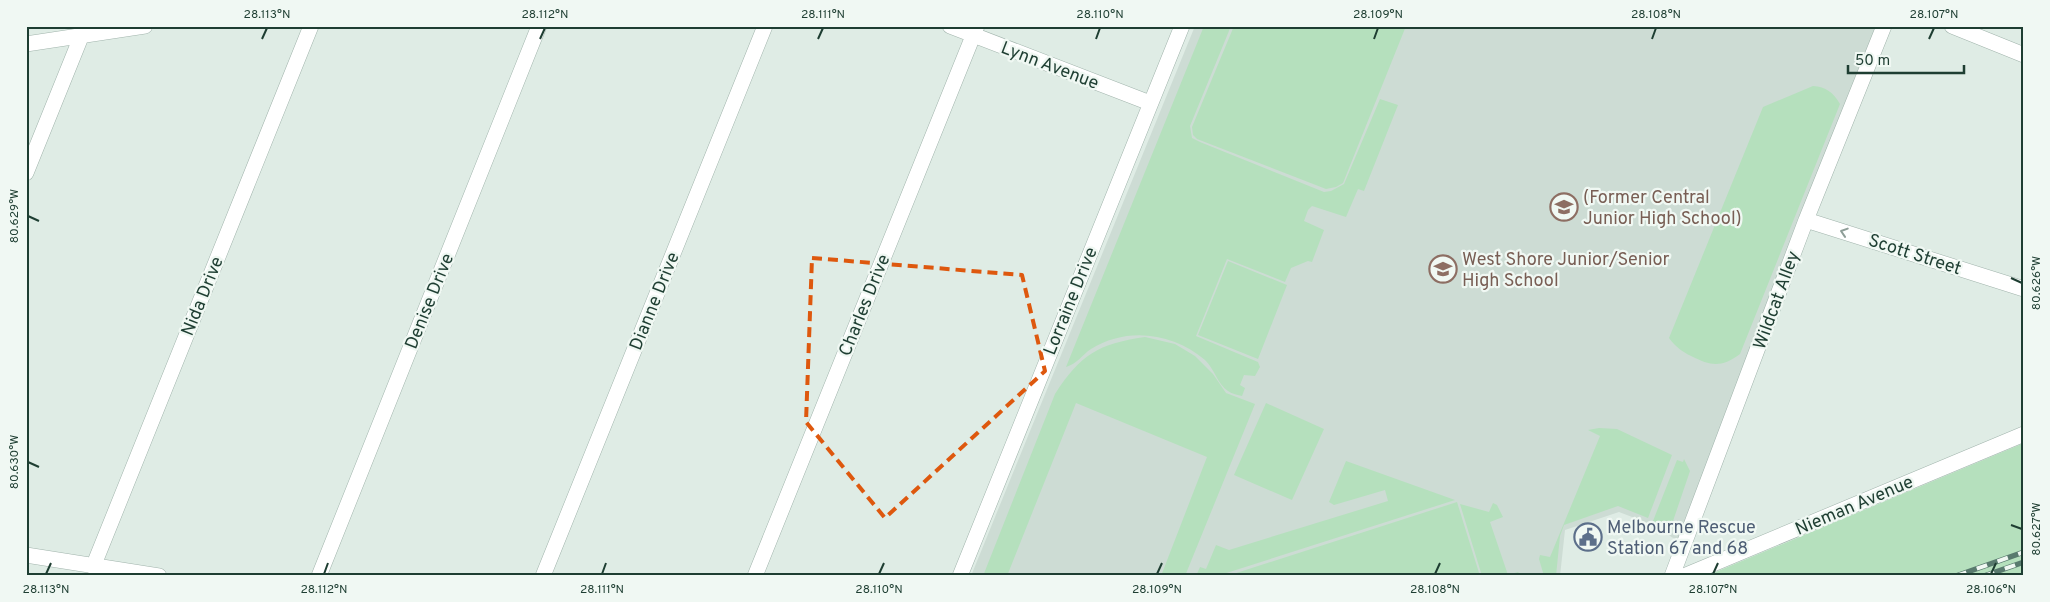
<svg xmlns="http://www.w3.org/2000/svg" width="2050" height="602" font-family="Overpass,sans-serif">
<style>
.built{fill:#cddcd4}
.green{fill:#b5e0bd}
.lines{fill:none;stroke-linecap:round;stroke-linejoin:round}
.minor-casing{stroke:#a1b4ac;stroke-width:16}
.minor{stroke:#fff;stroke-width:15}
.rail-casing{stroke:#587a6e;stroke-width:5.5}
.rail{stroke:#f0f8f3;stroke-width:4;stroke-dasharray:11;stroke-linecap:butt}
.oneway{stroke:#8e9e98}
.marked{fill:none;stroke:#de580e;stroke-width:4;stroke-dasharray:10 6;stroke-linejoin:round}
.ticks{fill:none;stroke:#1e3e32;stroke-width:2}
.labels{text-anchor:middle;stroke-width:4.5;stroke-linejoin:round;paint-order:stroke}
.street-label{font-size:18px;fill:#1e3e32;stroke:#f0f8f3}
.education-label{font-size:18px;fill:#785e54;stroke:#f0f8f3;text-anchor:start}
.service-label{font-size:18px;fill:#4e5e75;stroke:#f0f8f3;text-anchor:start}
.neatline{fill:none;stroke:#1e3e32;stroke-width:2}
.ticks-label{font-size:12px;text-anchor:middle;fill:#1e3e32}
</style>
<rect width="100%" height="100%" fill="#dfece5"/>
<path class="built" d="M 1195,26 L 1885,26 L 1684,545 L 1653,525 L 1619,512 L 1565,530 L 1560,576 L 971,576 Z"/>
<path class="green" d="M 1204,26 L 1231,26 L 1190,126 L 1192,138 L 1200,142 L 1324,192 L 1331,191 L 1344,184 L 1380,99 L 1398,105 L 1364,191 L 1358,189 L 1346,217 L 1312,206 L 1308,210 L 1304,221 L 1324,230 L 1312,262 L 1308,261 L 1291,268 L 1285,282 L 1227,259 L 1196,336 L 1258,362 L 1260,367 L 1255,376 L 1244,375 L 1240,385 L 1245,388 L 1242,396 C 1238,395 1232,394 1228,391 C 1218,385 1214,368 1205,360 C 1174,333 1127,326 1091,349 C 1082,355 1077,364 1066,367 Z
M 1234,26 L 1406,26 L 1343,183 L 1336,187 L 1326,189 L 1197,139 L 1193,135 L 1192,127 Z
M 1813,86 C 1826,87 1833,92 1840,104 L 1740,354 C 1721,368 1711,366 1691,356 C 1681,351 1676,347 1669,338 L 1763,107 Z
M 1228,261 L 1287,285 L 1258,359 L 1198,335 Z
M 1145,337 L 1175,344 L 1195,356 L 1213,374 L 1226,393 L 1255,404 L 1185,576 L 1161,576 L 1207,457 L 1076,403 L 1007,576 L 983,576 L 1055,394 C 1081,354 1098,344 1145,337 Z
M 1266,403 L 1324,429 L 1292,500 L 1234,475 Z
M 1599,428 L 1617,429 L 1672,455 L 1648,518 L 1618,506 L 1564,525 L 1560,536 L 1556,576 L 1544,576 L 1539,559 L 1540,555 L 1550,557 L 1600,436 L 1588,430 Z
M 2024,443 L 2024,576 L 1706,576 Z
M 1684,459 L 1690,471 L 1673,521 L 1662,525 L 1653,521 L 1677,460 L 1683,462 Z
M 1346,461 L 1455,500 L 1217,576 L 1196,576 L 1200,567 L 1206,569 L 1216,545 L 1229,550 L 1388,501 L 1385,490 L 1334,505 L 1329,502 Z
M 1457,502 L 1480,576 L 1227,576 Z
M 1493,503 L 1497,505 L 1503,517 L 1490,522 L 1508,575 L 1518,572 L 1522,576 L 1482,576 L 1460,504 L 1489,512 Z"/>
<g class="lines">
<g class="minor-casing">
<path id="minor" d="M 950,26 L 1150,103
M 1952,26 L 2024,55
M 26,44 L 145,26
M 26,173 L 81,37
M 1806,220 L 2024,289
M 26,555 L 159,576
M 93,567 L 311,26
M 319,576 L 539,26
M 543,576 L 765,26
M 755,576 L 977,26
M 960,576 L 1182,26
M 1672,576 L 1806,220 L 1884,26
M 1684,576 L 2024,434"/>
</g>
<use href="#minor" class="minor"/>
<g class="rail-casing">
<path id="rail" d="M 1956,576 L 2024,552
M 1984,576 L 2024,562"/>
</g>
<use href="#rail" class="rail"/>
</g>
<defs><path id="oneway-chevron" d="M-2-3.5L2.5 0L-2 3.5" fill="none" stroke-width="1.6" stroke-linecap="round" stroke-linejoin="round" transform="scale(1.25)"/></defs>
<use class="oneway" href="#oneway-chevron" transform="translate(1844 232) rotate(-162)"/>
<path class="marked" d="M 812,258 L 1022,275 L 1045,371 L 885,518 L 806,422 Z"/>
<path class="ticks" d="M 262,39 L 267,28M 540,39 L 545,28M 818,39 L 823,28M 1096,39 L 1100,28M 1374,39 L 1378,28M 1652,39 L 1656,28M 1929,39 L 1934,28M 28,216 L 39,221M 2011,278 L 2022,283M 28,462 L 39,467M 2011,525 L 2022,529M 46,574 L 51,563M 324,574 L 328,563M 602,574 L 606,563M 879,574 L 884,563M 1157,574 L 1162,563M 1435,574 L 1440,563M 1713,574 L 1718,563M 1991,574 L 1996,563"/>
<defs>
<g id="school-ring" transform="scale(1.4375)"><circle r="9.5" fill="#f0f8f3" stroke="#8d6e63" stroke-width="1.5"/><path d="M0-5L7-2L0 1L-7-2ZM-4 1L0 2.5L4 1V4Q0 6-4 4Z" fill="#8d6e63"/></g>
<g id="civic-ring" transform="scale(1.4375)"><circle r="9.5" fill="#f0f8f3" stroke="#5c6f8a" stroke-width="1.5"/><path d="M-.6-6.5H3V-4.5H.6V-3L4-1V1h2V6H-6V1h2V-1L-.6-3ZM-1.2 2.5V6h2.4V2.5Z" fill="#5c6f8a"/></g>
</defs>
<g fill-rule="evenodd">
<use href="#school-ring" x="1564" y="207"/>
<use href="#school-ring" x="1443" y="269"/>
<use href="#civic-ring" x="1588" y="537"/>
</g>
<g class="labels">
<g class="street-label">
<text transform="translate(1050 65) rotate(21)" y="6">Lynn Avenue</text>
<text transform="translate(1915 254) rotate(18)" y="6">Scott Street</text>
<text transform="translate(202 296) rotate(-68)" y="6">Nida Drive</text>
<text transform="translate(1776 300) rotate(-70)" y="6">Wildcat Alley</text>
<text transform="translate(429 301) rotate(-68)" y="6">Denise Drive</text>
<text transform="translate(654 301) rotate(-68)" y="6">Dianne Drive</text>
<text transform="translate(1070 301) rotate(-68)" y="6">Lorraine Drive</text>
<text transform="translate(864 305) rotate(-68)" y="6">Charles Drive</text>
<text transform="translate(1854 505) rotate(-23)" y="6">Nieman Avenue</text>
</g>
<g class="education-label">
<text x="1583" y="203">(Former Central<tspan x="1583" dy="21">Junior High School)</tspan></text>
<text x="1462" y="265">West Shore Junior/Senior<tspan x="1462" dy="21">High School</tspan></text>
</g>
<g class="service-label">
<text x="1607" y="533">Melbourne Rescue<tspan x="1607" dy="21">Station 67 and 68</tspan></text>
</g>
</g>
<rect width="2050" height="602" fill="none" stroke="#f0f8f3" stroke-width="55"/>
<path d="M1848 65v8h116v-8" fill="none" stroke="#1e3e32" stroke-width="2.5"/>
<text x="1855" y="65" font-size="15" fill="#1e3e32" stroke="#f0f8f3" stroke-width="4" paint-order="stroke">50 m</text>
<rect x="28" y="28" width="1994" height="546" class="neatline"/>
<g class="ticks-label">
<text x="267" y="18">28.113°N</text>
<text x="545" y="18">28.112°N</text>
<text x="823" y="18">28.111°N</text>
<text x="1100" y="18">28.110°N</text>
<text x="1378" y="18">28.109°N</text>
<text x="1656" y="18">28.108°N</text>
<text x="1934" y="18">28.107°N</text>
<text transform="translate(14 216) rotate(-90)" y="4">80.629°W</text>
<text transform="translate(2036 283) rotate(-90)" y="4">80.626°W</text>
<text transform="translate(14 462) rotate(-90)" y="4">80.630°W</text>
<text transform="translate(2036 529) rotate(-90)" y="4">80.627°W</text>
<text x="46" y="593">28.113°N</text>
<text x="324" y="593">28.112°N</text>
<text x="602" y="593">28.111°N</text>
<text x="879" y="593">28.110°N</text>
<text x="1157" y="593">28.109°N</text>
<text x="1435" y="593">28.108°N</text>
<text x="1713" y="593">28.107°N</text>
<text x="1991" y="593">28.106°N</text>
</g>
</svg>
